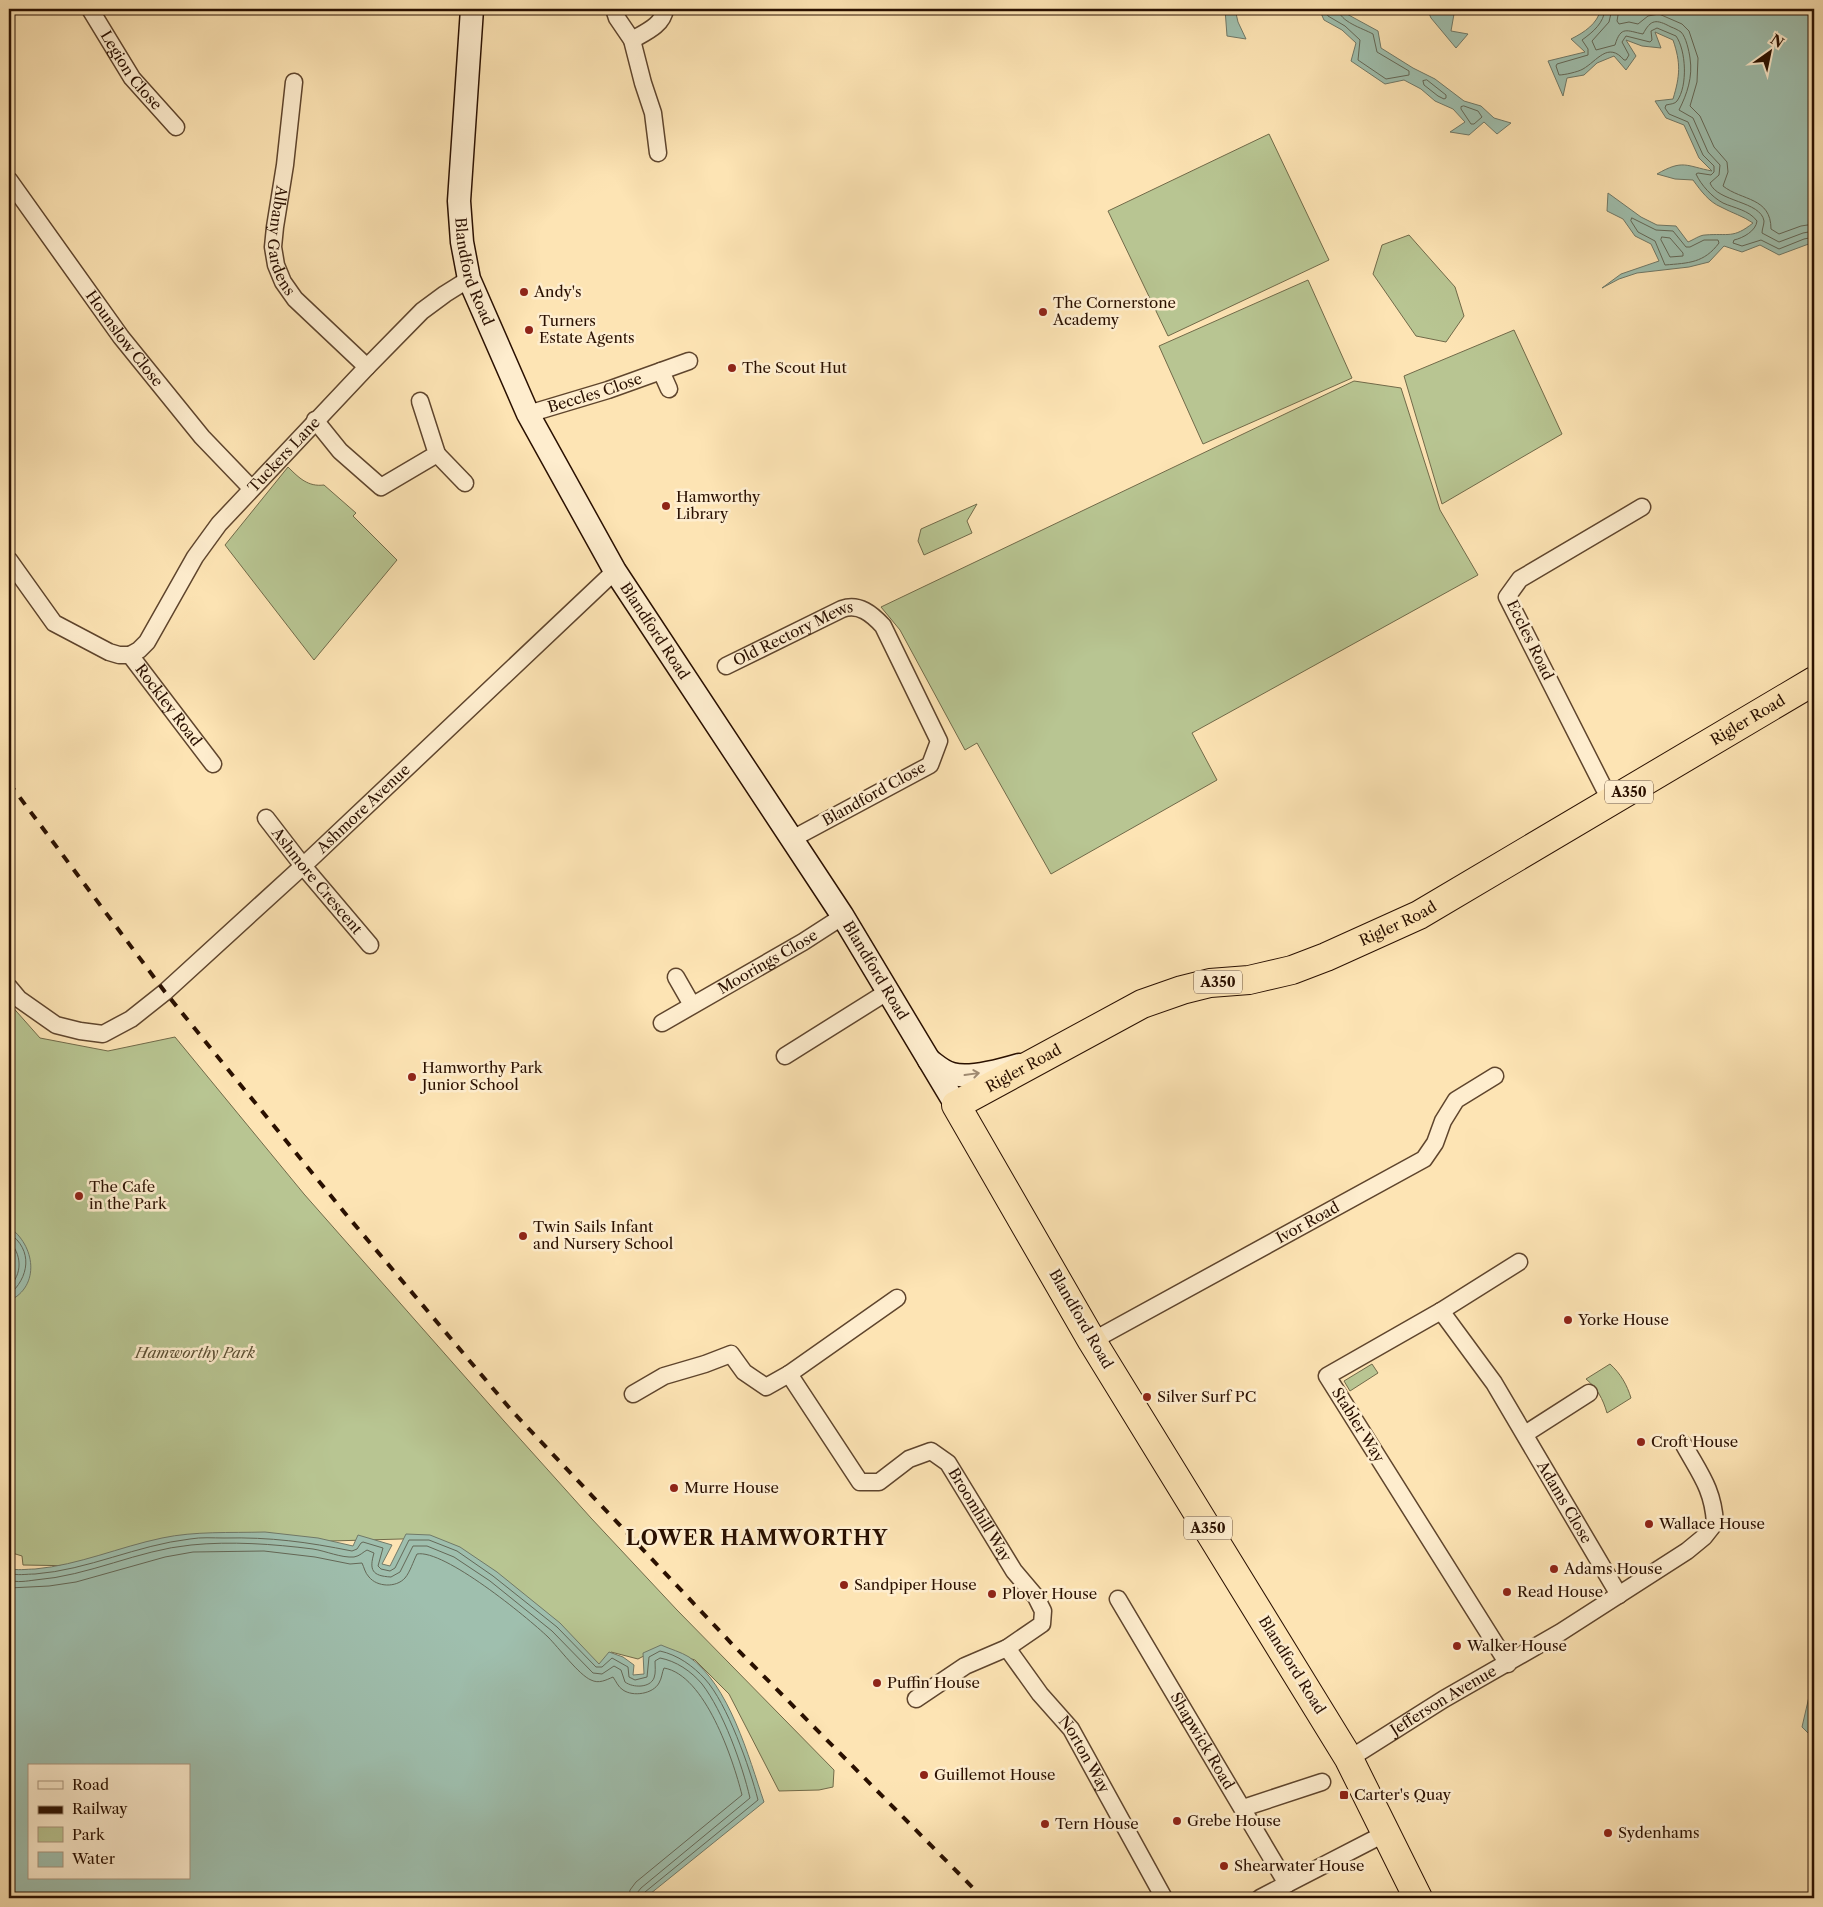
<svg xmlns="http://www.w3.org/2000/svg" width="1823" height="1907" font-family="'Libre Caslon Text',serif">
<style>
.green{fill:#b8c592;stroke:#716a49}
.water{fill:#9fbfae;stroke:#707968;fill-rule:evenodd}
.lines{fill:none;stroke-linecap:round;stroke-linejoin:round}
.shore{stroke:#646857;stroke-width:1}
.street-casing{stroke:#5f452d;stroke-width:19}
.secondary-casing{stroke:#2a1000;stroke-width:25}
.highway-casing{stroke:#2a1000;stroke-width:30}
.street{stroke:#feedce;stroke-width:16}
.secondary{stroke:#feedce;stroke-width:22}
.highway{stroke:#fde4b4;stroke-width:28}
.rail{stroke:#2a1000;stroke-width:4;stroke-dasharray:9 9;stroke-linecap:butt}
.oneway{stroke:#9f8a71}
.poi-dot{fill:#8f2418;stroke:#feedce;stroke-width:2}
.labels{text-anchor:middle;stroke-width:5;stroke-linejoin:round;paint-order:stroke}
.shield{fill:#feedce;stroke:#6a523e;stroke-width:1}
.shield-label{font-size:14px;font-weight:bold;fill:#2a1000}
.street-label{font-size:15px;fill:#2a1000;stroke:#feedce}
.poi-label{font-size:15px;fill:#2a1000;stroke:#feedce;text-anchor:start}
.park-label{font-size:15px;font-style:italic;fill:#5c4f33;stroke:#feedce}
.district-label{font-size:20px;font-weight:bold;letter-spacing:1px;fill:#2a1000;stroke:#feedce}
</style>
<rect width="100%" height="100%" fill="#fde4b4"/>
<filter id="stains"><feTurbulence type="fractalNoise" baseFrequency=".004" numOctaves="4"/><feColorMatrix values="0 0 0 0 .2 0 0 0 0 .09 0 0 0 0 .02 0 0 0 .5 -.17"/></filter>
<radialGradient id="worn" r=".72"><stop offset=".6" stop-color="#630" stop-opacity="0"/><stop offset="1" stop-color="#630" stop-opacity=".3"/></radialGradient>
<path class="green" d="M 1269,134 L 1329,260 L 1168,336 L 1108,211 Z
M 1409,235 L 1455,287 L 1464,316 L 1446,342 L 1416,336 L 1373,274 L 1382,245 Z
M 1308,280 L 1352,378 L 1203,444 L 1159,346 Z
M 1514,330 L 1562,434 L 1442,504 L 1404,376 Z
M 1354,381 L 1401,388 L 1440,510 L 1478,575 L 1192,733 L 1217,780 L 1051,874 L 977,743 L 965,750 L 900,630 L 881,607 Z
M 288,467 C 299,478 308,487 324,485 L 356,513 L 353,516 L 397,560 L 314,660 L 225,545 Z
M 977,504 L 967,521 L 972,533 L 924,555 L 918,541 L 921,529 Z
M 9,1003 L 40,1038 L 108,1051 L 175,1037 L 304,1194 L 504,1421 L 591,1518 L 677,1610 L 834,1770 L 833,1787 L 819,1790 L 779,1791 L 729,1694 L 695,1660 L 659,1648 L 638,1659 L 611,1652 L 598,1673 L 436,1538 L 261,1543 L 80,1566 L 23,1565 L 22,1556 L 9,1552 Z
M 1372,1364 L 1378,1373 L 1350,1391 L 1344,1381 Z
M 1610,1364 C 1621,1374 1627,1385 1631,1398 L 1607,1413 C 1603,1399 1597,1388 1586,1379 Z"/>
<path class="water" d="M 1225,9 L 1235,9 L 1238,22 L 1246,39 L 1227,36 Z
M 1319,9 L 1341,9 L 1345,13 L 1378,31 L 1381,48 L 1413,68 L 1435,79 L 1464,101 L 1481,106 L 1494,118 L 1511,123 L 1497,134 L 1484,122 L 1469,135 L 1450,132 L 1465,122 L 1453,109 L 1435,101 L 1421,89 L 1404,80 L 1385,84 L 1351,61 L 1356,43 L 1342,30 L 1324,20 Z
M 1427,9 L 1444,9 L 1454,14 L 1451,31 L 1468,34 L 1456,48 L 1431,18 Z
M 1601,9 L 1814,9 L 1814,242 L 1779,255 L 1760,245 L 1742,252 L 1724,246 L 1709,262 L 1689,267 L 1637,273 L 1619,279 L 1602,288 L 1621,274 L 1659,261 L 1651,244 L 1635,236 L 1623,219 L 1607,211 L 1608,193 L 1641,217 L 1657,225 L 1676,226 L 1688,242 C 1693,240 1700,235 1705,235 C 1729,233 1733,239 1753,223 C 1743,216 1732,213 1721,207 C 1709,202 1701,191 1693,180 L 1675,179 L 1657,174 C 1683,159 1686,166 1712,171 L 1699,158 L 1684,125 L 1666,118 L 1655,101 L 1673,99 C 1680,76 1681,63 1673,40 L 1655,32 L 1661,48 L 1642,46 L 1626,40 L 1636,56 L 1626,70 L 1614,56 L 1597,63 L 1584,75 L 1567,78 L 1563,96 L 1548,61 L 1585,52 L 1571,39 C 1585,32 1597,24 1601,9 Z
M 9,1227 C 35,1245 41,1286 9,1301 Z
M 265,1532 L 318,1538 L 353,1546 L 358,1535 L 392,1545 L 382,1564 L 390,1566 L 406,1534 L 430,1535 L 460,1547 L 497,1572 L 560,1623 L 599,1664 L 609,1652 L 623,1657 L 634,1665 L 633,1675 L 644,1674 L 643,1653 L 661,1645 C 670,1649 681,1652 689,1657 C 729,1684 749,1758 764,1802 L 645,1898 L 9,1898 L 9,1568 C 17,1571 26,1569 35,1569 C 79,1565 119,1547 162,1538 C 195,1531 230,1533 265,1532 ZM 29,1766 L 189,1766 L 189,1878 L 29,1878 Z
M 1814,1675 L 1814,1739 L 1802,1727 Z"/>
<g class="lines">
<path class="shore" d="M 1324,9 L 1328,16 L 1345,26 L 1360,40 L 1358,60 L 1386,79 L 1409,75 L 1409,71 L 1377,52 L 1373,34 C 1362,28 1340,22 1338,9
M 1605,9 C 1604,23 1593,32 1582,40 L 1588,49 L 1588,55 L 1557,64 L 1556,66 L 1559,75 C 1564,75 1578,72 1583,69 C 1597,61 1608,41 1624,60 L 1626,60 L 1629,55 L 1622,42 L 1626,36 L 1650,42 L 1652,40 L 1651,31 L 1657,28 L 1676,36 C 1686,50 1688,86 1677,101 C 1675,104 1670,104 1666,105 L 1665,108 L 1669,114 L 1688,122 L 1703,155 L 1714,166 L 1714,172 L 1711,175 L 1698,173 L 1696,174 C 1701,185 1712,197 1723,203 C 1734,208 1749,210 1757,221 C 1756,231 1743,238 1734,240 L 1733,243 L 1742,246 L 1761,240 L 1779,249 L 1804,239 L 1814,237
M 1612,9 L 1609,22 L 1592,41 L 1596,50 L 1615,45 C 1621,25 1627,31 1643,34 C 1651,19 1656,19 1671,27 C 1674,28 1678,30 1681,32 C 1686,37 1689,51 1690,58 C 1693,77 1687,94 1679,110 L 1693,118 L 1708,152 L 1720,165 L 1719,175 L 1710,183 C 1717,202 1761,201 1764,221 C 1764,225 1762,229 1762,233 L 1779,242 L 1803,233 L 1814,231
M 1619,9 L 1617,21 L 1619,24 L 1629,22 L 1638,24 L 1648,16 L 1659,14 L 1682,24 L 1689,31 L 1698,58 L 1697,82 L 1690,106 L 1700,116 L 1714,147 L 1727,162 L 1728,172 L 1723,186 C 1742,201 1771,197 1771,229 L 1779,234 L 1801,226 L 1814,224
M 1427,80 L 1446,95 L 1446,98 L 1444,99 L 1438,96 L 1424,85 L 1423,81 Z
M 1464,106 L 1478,111 L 1482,117 L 1474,124 L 1471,124 L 1461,109 L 1461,107 Z
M 1632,218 L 1656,230 L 1673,231 L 1686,247 L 1690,247 L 1704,240 L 1718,240 L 1719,243 C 1704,263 1689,263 1665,265 L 1655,241 L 1638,232 L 1631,221 Z
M 1662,237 L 1670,238 L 1683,253 L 1683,256 L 1670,257 L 1661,240 Z
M 9,1233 C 34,1250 29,1278 9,1295
M 9,1241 C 22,1254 23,1274 9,1287
M 9,1573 C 17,1576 26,1574 35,1574 C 88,1570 137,1545 190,1539 C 201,1537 213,1538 224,1538 C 271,1537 307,1542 352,1551 L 357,1549 L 361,1543 L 363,1542 L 383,1548 L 378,1566 L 381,1569 L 390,1571 L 395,1568 L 409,1540 L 429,1540 L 457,1551 L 493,1576 L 557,1627 L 596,1667 L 602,1667 L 612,1658 L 628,1667 L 629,1677 L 635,1680 L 647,1677 L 649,1657 L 660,1651 C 678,1655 693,1666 705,1679 C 727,1703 750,1768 758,1800 L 645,1892 L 643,1898
M 9,1580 C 17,1583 27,1581 35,1580 C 89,1576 138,1550 191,1545 C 231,1541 273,1544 313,1549 C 326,1551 341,1558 354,1557 C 360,1556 363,1552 367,1550 L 374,1553 C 369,1570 372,1576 391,1577 L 400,1572 L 413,1546 L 427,1546 L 454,1557 L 490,1581 L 552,1631 L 593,1673 L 602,1674 L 614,1666 L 621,1670 L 625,1682 C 633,1688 650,1688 654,1678 C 656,1673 655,1666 655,1661 L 660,1658 C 676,1661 691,1671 702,1684 C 723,1711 742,1764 750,1798 L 641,1888 L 637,1893 L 637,1898
M 9,1588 L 49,1586 L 76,1582 L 165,1557 L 193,1552 L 264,1551 L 315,1557 L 350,1564 L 362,1563 C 364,1567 365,1573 369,1577 C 377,1587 396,1588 405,1578 C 410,1572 413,1562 417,1554 C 444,1549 527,1617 548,1637 C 559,1648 579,1675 591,1680 C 599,1684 606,1680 613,1677 C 616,1681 618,1687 623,1690 C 633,1697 653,1694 659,1683 C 662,1678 662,1672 664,1668 C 705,1675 733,1759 742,1795 L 636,1882 L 630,1890 L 629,1898"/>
<g class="street-casing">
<g id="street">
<path id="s1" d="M 90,9 L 132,78 L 176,127"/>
<path d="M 614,9 L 617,18 L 632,40 L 643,83 L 653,113 L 658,153"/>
<path d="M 632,40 C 646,32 663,25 665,9"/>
<path id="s2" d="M 294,82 L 285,165 L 275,227 L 273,247 L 276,265 L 283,282 L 295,299 L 367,367"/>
<path id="s3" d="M 9,180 L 121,337 L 202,437 L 251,488"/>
<path d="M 661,371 L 669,389"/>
<path id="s4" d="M 528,414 L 608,390 L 689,361"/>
<path d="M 315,420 L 340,451 L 381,487 L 437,454 L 420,401"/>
<path d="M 437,454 L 465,483"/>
<path id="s5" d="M 9,560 L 54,623 L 109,652 L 119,655 L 130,655 L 213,764"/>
<path id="s6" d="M 130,655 L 139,650 L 147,642 L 195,557 L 219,524 L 367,367 L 422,311 L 445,294 L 469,279"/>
<path id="s7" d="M 726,666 L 842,609 C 859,603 872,614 883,626 L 939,741 L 930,765 L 792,839"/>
<path d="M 1611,802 L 1507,597 L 1520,579 L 1642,507"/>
<path id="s8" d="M 266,818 L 303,866 L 370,945"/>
<path d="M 676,977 L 692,1005"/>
<path id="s9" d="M 9,987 L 19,999 L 56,1025 L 80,1031 L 103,1034 L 131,1019 L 165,992 L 303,866 L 615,571"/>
<path id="s10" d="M 662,1023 L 803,942 L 834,922 L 842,915"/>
<path d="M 785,1056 L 887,992"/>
<path id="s11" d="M 1441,1311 L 1494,1383 L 1619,1595"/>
<path id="s12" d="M 1092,1341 L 1424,1159 L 1435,1143 L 1443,1121 L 1456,1100 L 1495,1076"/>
<path id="s13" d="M 789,1374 L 860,1482 L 879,1482 L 909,1459 L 931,1451 L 948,1463 L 1014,1571 L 1036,1597 L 1043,1611 L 1042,1624 L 1007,1648 L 965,1666 L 916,1699"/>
<path d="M 633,1394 L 664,1376 L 705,1364 L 731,1354 L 744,1372 L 766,1387 L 789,1374 L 897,1298"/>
<path d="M 1525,1434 L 1589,1393"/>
<path id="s14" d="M 1118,1599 L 1287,1884"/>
<path id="s15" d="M 1007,1648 L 1040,1694 L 1071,1729 L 1164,1898"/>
<path d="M 1508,1664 L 1327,1376 L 1441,1311 L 1519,1262"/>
<path id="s16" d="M 1349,1759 L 1444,1699 L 1561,1632 L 1687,1551 L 1704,1537 L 1715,1523 C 1713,1489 1700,1474 1684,1445"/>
<path d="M 1243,1808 L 1322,1782"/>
<path d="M 1260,1898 L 1386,1833"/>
</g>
</g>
<g class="secondary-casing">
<g id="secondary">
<path id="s17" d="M 472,9 L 459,201 L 462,242 L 469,279 L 528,414 L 615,571 L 842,915 L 956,1105"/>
<path d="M 929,1060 C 936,1065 943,1072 952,1074 C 969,1079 1002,1070 1019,1065"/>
</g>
</g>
<g class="highway-casing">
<g id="highway">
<path id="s18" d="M 1418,1898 L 1349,1759 L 1092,1341 L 956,1105 L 1142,1004 L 1182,990 L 1210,983 L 1249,980 L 1292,970 L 1326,957 L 1419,915 L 1814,681"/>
</g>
</g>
<use href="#street" class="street"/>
<use href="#secondary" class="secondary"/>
<use href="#highway" class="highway"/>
<path class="rail" d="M 9,783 L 165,992 L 344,1212 L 512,1411 L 732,1644 L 983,1898"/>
</g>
<defs><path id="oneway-shaft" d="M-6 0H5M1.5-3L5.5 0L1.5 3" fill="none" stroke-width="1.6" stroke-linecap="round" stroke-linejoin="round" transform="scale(1.25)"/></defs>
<use class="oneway" href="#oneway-shaft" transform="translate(972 1074) rotate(-8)"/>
<g class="poi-dot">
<circle cx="524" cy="292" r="5"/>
<circle cx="1043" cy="312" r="5"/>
<circle cx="529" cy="330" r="5"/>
<circle cx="732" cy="368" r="5"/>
<circle cx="666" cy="506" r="5"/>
<circle cx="412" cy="1077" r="5"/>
<circle cx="79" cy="1196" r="5"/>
<circle cx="523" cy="1236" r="5"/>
<circle cx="1568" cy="1320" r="5"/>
<circle cx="1147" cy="1397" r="5"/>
<circle cx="1641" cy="1442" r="5"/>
<circle cx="674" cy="1488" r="5"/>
<circle cx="1649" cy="1524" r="5"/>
<circle cx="1554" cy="1569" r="5"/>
<circle cx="844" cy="1585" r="5"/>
<circle cx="1507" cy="1592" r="5"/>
<circle cx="992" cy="1594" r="5"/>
<circle cx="1457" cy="1646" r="5"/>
<circle cx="877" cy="1683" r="5"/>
<circle cx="924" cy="1775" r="5"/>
<rect x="1339" y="1790" width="10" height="10" rx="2.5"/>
<circle cx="1177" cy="1821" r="5"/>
<circle cx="1045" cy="1824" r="5"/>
<circle cx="1608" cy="1833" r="5"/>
<circle cx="1224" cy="1866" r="5"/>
</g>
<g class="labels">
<g class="shield">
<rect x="1605" y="780.5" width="48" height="23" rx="4"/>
<rect x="1194" y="970.5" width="48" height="23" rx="4"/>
<rect x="1184" y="1516.5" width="48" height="23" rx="4"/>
</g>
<g class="shield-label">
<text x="1629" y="797">A350</text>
<text x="1218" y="987">A350</text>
<text x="1208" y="1533">A350</text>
</g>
<g class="street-label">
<text dy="5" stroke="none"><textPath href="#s1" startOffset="74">Legion Close</textPath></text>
<text dy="5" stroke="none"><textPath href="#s2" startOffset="161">Albany Gardens</textPath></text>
<text dy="5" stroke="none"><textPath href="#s17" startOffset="265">Blandford Road</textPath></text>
<text dy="5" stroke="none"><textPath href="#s3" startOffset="196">Hounslow Close</textPath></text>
<text dy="5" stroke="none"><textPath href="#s4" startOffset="70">Beccles Close</textPath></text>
<text dy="5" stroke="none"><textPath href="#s6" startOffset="255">Tuckers Lane</textPath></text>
<text dy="5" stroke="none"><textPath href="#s17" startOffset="670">Blandford Road</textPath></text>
<text dy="5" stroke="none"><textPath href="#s7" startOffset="75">Old Rectory Mews</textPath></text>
<text transform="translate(1530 640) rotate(64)" y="5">Eccles Road</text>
<text dy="5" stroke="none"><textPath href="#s5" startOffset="224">Rockley Road</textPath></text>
<text dy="5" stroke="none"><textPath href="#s18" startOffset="1805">Rigler Road</textPath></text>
<text transform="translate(874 794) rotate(-29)" y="5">Blandford Close</text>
<text dy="5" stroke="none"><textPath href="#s9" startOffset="454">Ashmore Avenue</textPath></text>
<text dy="5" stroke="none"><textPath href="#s8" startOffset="81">Ashmore Crescent</textPath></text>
<text dy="5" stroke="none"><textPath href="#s18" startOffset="1400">Rigler Road</textPath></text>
<text dy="5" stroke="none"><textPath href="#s10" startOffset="122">Moorings Close</textPath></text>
<text dy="5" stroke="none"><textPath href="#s17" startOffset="1075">Blandford Road</textPath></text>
<text dy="5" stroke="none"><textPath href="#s18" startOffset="995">Rigler Road</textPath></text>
<text dy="5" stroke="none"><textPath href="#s12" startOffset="246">Ivor Road</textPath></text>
<text transform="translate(1081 1319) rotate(60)" y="5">Blandford Road</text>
<text transform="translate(1358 1425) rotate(58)" y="5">Stabler Way</text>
<text dy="5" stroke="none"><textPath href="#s11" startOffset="228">Adams Close</textPath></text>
<text dy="5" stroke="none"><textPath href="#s13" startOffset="291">Broomhill Way</textPath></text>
<text transform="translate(1292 1665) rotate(58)" y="5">Blandford Road</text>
<text dy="5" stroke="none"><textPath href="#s16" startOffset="111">Jefferson Avenue</textPath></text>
<text dy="5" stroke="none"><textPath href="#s14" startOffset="165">Shapwick Road</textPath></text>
<text dy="5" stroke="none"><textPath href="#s15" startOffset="132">Norton Way</textPath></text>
</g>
<g class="poi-label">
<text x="534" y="297">Andy's</text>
<text x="1053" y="308">The Cornerstone<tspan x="1053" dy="17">Academy</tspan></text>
<text x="539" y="326">Turners<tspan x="539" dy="17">Estate Agents</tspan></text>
<text x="742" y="373">The Scout Hut</text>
<text x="676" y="502">Hamworthy<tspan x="676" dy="17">Library</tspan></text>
<text x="422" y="1073">Hamworthy Park<tspan x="422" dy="17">Junior School</tspan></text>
<text x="89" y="1192">The Cafe<tspan x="89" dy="17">in the Park</tspan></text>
<text x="533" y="1232">Twin Sails Infant<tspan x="533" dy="17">and Nursery School</tspan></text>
<text x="1578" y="1325">Yorke House</text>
<text x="1157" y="1402">Silver Surf PC</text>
<text x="1651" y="1447">Croft House</text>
<text x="684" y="1493">Murre House</text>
<text x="1659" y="1529">Wallace House</text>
<text x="1564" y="1574">Adams House</text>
<text x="854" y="1590">Sandpiper House</text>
<text x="1517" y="1597">Read House</text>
<text x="1002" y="1599">Plover House</text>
<text x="1467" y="1651">Walker House</text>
<text x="887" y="1688">Puffin House</text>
<text x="934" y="1780">Guillemot House</text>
<text x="1354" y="1800">Carter's Quay</text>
<text x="1187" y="1826">Grebe House</text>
<text x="1055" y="1829">Tern House</text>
<text x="1618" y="1838">Sydenhams</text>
<text x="1234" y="1871">Shearwater House</text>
</g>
<g class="park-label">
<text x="195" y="1358">Hamworthy Park</text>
</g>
<g class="district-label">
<text x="757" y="1545">LOWER HAMWORTHY</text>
</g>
</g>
<rect width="1823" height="1907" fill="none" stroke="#fde4b4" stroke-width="30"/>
<rect x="10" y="10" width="1803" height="1887" fill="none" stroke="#2a1000" stroke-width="2.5"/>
<rect x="15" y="15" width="1793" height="1877" fill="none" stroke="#2a1000"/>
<rect x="28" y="1764" width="162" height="115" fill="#feedce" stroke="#a9957c"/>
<rect x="38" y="1781" width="25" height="8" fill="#feedce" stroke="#a9957c"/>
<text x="72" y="1790" font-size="15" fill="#2a1000">Road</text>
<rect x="38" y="1806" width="25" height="8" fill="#2a1000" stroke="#a9957c"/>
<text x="72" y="1814" font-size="15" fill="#2a1000">Railway</text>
<rect x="38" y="1827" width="25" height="15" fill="#b8c592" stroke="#a9957c"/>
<text x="72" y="1840" font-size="15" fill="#2a1000">Park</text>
<rect x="38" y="1852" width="25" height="15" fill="#9fbfae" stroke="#a9957c"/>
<text x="72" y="1864" font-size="15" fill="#2a1000">Water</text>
<g transform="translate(1770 52) rotate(33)" stroke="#feedce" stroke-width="4" paint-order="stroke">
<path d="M0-4L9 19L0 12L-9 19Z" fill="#2a1000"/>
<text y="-8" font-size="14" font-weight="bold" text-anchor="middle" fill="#2a1000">N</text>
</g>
<rect width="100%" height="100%" filter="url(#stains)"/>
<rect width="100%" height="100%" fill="url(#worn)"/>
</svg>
